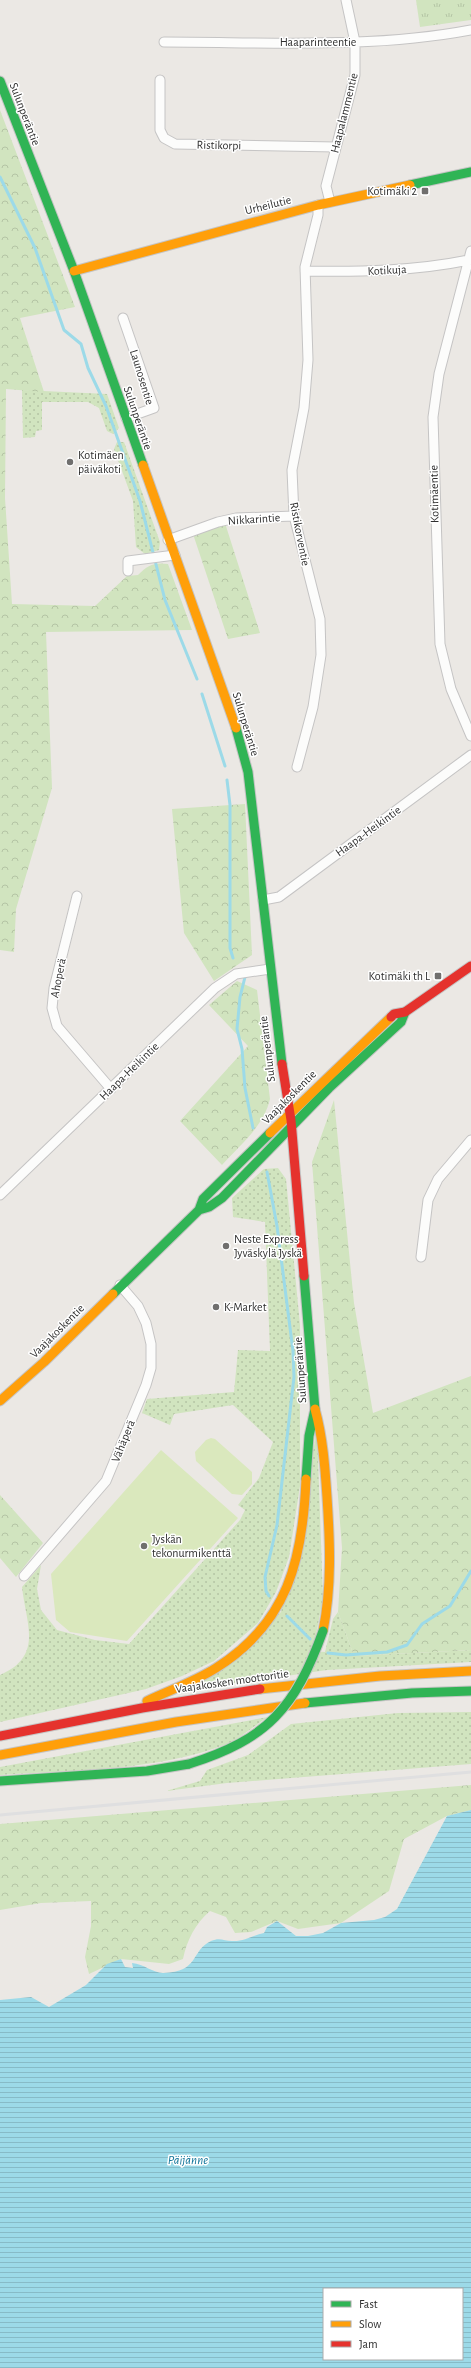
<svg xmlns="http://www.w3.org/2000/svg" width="471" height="2368" font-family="'Alegreya Sans',sans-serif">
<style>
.grass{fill:url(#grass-dots)}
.forest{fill:url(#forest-crowns)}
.park{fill:url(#park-tufts)}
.pitch{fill:#dae8bd}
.water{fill:url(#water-rules);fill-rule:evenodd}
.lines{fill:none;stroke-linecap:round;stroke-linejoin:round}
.stream{stroke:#9cdae8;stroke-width:3}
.street-casing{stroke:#c5c4c4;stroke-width:11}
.fast-casing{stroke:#c5c4c4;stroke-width:11}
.slow-casing{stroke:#c5c4c4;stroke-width:11}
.jam-casing{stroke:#c5c4c4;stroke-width:11}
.street{stroke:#fcfcfb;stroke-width:9}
.fast{stroke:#30b455;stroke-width:9}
.slow{stroke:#ff9f0a;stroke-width:9}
.jam{stroke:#e5322d;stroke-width:9}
.rail{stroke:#dfdfe0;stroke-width:3}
.fast-bridge-casing{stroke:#c6c5c4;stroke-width:11;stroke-linecap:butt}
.fast-bridge{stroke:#30b455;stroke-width:9}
.poi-dot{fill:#706f6e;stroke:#fff;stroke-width:1.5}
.labels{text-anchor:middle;stroke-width:3;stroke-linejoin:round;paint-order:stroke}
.street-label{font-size:12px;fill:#2e2e2e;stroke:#fff}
.poi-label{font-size:12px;fill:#2e2e2e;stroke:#fff;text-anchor:start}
.water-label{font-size:13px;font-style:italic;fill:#14769b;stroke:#fff}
</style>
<defs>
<pattern id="grass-dots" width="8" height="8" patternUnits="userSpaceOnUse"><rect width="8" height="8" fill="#d1e4bf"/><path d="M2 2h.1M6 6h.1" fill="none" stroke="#b4c4a4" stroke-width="1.8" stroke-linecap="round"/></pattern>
<pattern id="forest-crowns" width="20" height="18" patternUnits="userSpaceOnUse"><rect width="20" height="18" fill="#d1e4bf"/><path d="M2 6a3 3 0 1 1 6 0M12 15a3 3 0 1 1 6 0" fill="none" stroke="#b4c4a4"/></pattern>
<pattern id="park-tufts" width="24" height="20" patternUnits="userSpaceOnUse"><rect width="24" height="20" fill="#d1e4bf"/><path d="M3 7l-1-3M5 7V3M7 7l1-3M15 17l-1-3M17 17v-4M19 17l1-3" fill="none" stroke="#b4c4a4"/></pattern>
<pattern id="water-rules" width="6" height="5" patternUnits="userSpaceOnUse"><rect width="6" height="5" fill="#9cdae8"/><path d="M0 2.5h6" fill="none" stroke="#87bbc7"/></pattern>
</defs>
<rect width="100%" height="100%" fill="#ebe8e4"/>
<path class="grass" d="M 22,390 L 107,394 L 119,428 L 113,434 L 107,431 L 99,408 L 88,402 L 42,402 L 42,430 L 36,431 L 35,437 L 23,438 Z
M 117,442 L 124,442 L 160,542 L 159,550 L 145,554 L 136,547 L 133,501 L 114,449 Z
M 278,1168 L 286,1179 L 300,1325 L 300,1486 L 289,1557 L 276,1592 L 258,1623 L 214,1661 L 182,1676 L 146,1689 L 0,1722 L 0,1675 C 44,1656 26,1624 22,1587 L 41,1565 L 37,1589 L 41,1610 L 57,1630 L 95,1640 L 129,1644 L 240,1520 L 245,1510 L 238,1505 L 259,1478 L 273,1442 L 233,1405 L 174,1414 L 170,1425 L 142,1413 L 147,1399 L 234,1392 L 238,1350 L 270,1351 L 265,1222 L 233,1217 L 232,1198 L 264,1169 Z
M 317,1431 L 323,1598 L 313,1651 L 325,1652 L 333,1619 L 338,1612 L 354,1656 L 471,1650 L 471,1662 L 327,1670 L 190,1690 L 281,1612 Z
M 471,1712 L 471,1764 L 227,1783 L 166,1791 L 200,1781 L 207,1770 L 248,1755 L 291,1724 L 398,1713 Z
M 268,1717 C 255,1725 241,1738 227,1744 C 156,1771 75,1770 0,1775 L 0,1767 Z"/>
<path class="forest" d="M 0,110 L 75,307 L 20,318 L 44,392 L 6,389 L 5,498 L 12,604 L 95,606 L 127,576 L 138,575 C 148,565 154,562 168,564 L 192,630 L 46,632 L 52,788 L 16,909 L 14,952 L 0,950 Z
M 225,523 L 260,633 L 228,639 L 193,534 Z
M 245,804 L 252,955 L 214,981 L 184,933 L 172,809 Z
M 237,981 L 257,990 L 270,1099 C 264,1126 240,1145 222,1165 L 180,1121 L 248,1046 L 209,1005 Z
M 334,1100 L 354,1303 L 373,1413 L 471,1376 L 471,1650 L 354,1656 L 338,1612 L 342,1548 L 312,1162 Z
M 0,1495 L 43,1543 L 16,1577 L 0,1558 Z
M 471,1785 L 471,1810 L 447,1816 L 404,1839 L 389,1891 L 341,1923 L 298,1929 L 277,1921 L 251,1932 L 235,1933 L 226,1917 L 210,1911 C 195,1924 187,1940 183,1959 L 169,1964 L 121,1959 L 89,1974 L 85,1957 L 91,1926 L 91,1901 L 41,1903 L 0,1910 L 0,1824 Z"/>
<path class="park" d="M 416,0 L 471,0 L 471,20 L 420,27 Z"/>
<path class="pitch" d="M 211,1438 L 215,1439 L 252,1472 L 252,1484 L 242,1495 L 232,1494 L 196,1461 L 195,1452 L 206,1440 Z
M 161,1450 L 238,1518 L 127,1641 L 70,1632 L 56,1620 L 51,1574 Z"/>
<path class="water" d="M 471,1810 L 471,2368 L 0,2368 L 0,2000 L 31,1997 L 49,2007 L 86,1985 L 107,1964 L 121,1959 L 125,1967 L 133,1968 L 132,1963 C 144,1964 153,1973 163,1973 C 200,1972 190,1951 211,1941 C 220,1937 224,1941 232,1941 C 243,1942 253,1935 264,1933 L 267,1927 L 277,1921 L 296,1936 L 308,1936 L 323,1933 L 341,1923 L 374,1920 L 385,1917 L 397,1909 L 447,1816 ZM 324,2289 L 462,2289 L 462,2359 L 324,2359 Z"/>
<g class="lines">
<path class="stream" d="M 0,177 L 35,248 L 64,330 L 81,344 L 88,368 L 106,406 L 140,501 L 165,600 L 197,679
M 202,694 L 225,766
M 227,780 L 230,805 L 230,948 L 233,958
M 245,977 L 240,997 L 237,1029 L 242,1049 L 245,1088 L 253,1128
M 267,1172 L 277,1226 L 293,1351 L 294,1377 L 277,1525 L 265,1577 L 266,1591 L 269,1596
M 287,1616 L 310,1639
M 328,1653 L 346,1655 L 387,1652 L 407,1645 L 422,1624 L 450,1606 L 471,1571"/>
<g class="street-casing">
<path id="street" d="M 164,42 C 266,42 371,49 471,30
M 160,80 L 160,130 L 164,138 L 175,144 L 336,147
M 330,202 L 326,186 L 355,75 L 355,42 L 346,0
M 471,251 L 439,374 L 433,417 L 440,644 L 451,689 L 471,736
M 305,271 C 360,272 415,271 469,260
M 123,318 L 154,408 L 126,418
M 168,540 L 218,522 L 236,518 L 294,516
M 128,571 L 128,561 L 175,555
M 297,767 L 313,707 L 321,655 L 320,619 L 294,516 L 292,470 L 304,408 L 308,360 L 305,267 L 318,215 L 318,205
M 77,896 L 54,988 L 52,1008 L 57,1026 L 111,1089
M 263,900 L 279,897 L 471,755
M 0,1195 L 215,988 L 236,974 L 270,969
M 421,1257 L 428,1200 L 438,1179 L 471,1140
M 24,1576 L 106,1481 L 146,1385 L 151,1368 L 151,1344 L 146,1323 L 138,1306 L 120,1285"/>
</g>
<g class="fast-casing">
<path id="fast" d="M 0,81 L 74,271 L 143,465
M 410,185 L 471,172
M 236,728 L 248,772 L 282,1064
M 199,1210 L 209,1207 L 222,1198 L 329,1088 L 401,1022 L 405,1012
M 304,1276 L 315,1409
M 113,1294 L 199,1210 L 203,1199 L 270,1133
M 306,1479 L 309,1436 L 315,1409
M 305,1703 L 412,1693 L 471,1691
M 0,1781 L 147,1771 L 189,1764"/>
</g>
<g class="slow-casing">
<path id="slow" d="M 74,271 L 318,205 L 410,185
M 143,465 L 236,728
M 270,1133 L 391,1017
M 0,1401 L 44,1362 L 113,1294
M 315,1409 C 323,1438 325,1467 327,1497 C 330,1542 332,1586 323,1631
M 260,1689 L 380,1676 L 471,1671
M 147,1701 C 170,1690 194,1682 216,1668 C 288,1623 303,1559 306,1479
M 0,1755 L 176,1722 L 305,1703"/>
</g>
<g class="jam-casing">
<path id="jam" d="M 391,1017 L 394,1014 L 405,1012 L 471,966
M 282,1064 L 291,1120 L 304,1276
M 0,1736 L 142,1708 L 260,1689"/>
</g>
<use href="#street" class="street"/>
<use href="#fast" class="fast"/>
<use href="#slow" class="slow"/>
<use href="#jam" class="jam"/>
<path class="rail" d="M 0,1815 L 471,1772"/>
<g class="fast-bridge-casing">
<path id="fast-bridge" d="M 189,1764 C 268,1739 295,1708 323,1631"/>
</g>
<use href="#fast-bridge" class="fast-bridge"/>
</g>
<g class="poi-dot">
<rect x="421" y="187" width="8" height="8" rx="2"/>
<circle cx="70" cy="462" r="4"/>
<rect x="434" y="972" width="8" height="8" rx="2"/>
<circle cx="226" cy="1246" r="4"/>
<circle cx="216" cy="1307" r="4"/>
<circle cx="144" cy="1546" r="4"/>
</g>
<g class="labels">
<g class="street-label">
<text x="318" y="46">Haaparinteentie</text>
<text transform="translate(344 113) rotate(-76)" y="4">Haapalammentie</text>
<text transform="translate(25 114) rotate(69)" y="4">Sulunperäntie</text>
<text transform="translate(219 145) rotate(1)" y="4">Ristikorpi</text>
<text transform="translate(268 205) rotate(-14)" y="4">Urheilutie</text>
<text transform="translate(387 270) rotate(-3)" y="4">Kotikuja</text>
<text transform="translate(142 377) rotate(73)" y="4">Launosentie</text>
<text transform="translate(138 418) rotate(71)" y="4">Sulunperäntie</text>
<text transform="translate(434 494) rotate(-91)" y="4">Kotimäentie</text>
<text transform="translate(254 519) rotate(-4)" y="4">Nikkarintie</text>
<text transform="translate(300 534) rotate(79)" y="4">Ristikorventie</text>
<text transform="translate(246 724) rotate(73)" y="4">Sulunperäntie</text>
<text transform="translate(368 831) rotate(-36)" y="4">Haapa-Heikintie</text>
<text transform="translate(58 978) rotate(-79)" y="4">Ahoperä</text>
<text transform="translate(267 1049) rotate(-97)" y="4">Sulunperäntie</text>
<text transform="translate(129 1071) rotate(-44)" y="4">Haapa-Heikintie</text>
<text transform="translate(289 1097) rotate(-45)" y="4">Vaajakoskentie</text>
<text transform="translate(57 1331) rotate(-45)" y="4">Vaajakoskentie</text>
<text transform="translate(300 1370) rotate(-94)" y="4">Sulunperäntie</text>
<text transform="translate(123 1441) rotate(-68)" y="4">Vähäperä</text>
<text transform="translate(232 1681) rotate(-8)" y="4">Vaajakosken moottoritie</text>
</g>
<g class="poi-label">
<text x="417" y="195" text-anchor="end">Kotimäki 2</text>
<text x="78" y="459">Kotimäen<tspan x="78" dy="14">päiväkoti</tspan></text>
<text x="430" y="980" text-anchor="end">Kotimäki th L</text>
<text x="234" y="1243">Neste Express<tspan x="234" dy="14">Jyväskylä Jyskä</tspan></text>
<text x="224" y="1311">K-Market</text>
<text x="152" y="1543">Jyskän<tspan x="152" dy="14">tekonurmikenttä</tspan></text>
</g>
<g class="water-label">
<text x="188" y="2164">Päijänne</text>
</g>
</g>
<rect x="323" y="2288" width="140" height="72" fill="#ffffff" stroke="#ababab"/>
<rect x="331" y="2301" width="20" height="6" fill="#30b455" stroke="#ababab"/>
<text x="359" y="2308" font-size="12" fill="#2e2e2e">Fast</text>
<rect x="331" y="2321" width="20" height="6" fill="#ff9f0a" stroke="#ababab"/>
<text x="359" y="2328" font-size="12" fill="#2e2e2e">Slow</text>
<rect x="331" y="2341" width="20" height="6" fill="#e5322d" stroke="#ababab"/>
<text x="359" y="2348" font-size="12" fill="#2e2e2e">Jam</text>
</svg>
